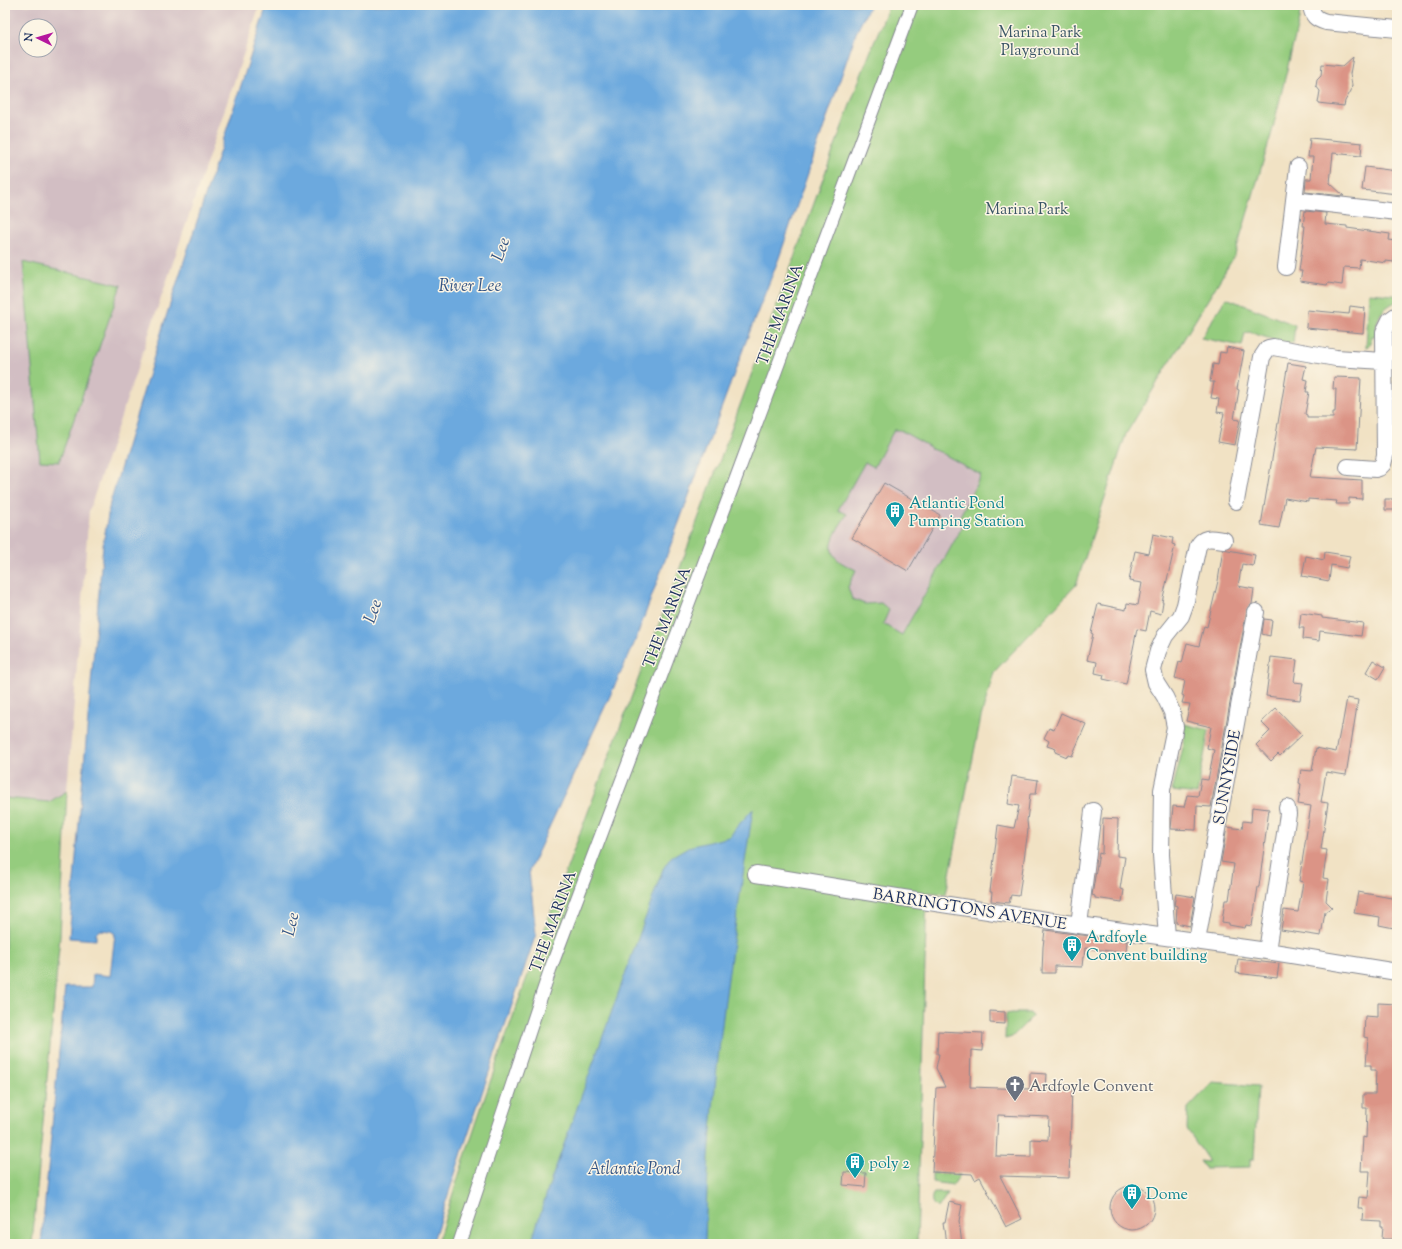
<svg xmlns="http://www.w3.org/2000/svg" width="1402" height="1249" font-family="'Sorts Mill Goudy',serif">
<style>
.industrial{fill:#d2bec3;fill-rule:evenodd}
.green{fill:#95cc7e;stroke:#587e6e;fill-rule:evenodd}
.water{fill:#6ca9de;stroke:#446c9e}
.building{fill:#db9486;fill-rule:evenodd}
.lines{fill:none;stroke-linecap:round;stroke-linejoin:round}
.pedestrian-casing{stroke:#868891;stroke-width:14}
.minor-casing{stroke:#868891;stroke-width:18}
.pedestrian{stroke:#fff;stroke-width:12}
.minor{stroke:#fff;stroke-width:16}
.labels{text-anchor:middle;stroke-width:3;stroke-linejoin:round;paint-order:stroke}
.park-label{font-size:16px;fill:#3a5666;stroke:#fcf5e5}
.street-label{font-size:16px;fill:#1b2f5e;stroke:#fcf5e5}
.culture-label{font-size:16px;fill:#0d838f;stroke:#fcf5e5;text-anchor:start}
.worship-label{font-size:16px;fill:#5b616d;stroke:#fcf5e5;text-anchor:start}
.water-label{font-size:17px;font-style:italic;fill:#335484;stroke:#fcf5e5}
</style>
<rect width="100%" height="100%" fill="#fcf5e5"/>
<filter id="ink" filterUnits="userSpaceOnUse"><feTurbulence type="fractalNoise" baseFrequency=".025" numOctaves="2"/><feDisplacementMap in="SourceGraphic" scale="8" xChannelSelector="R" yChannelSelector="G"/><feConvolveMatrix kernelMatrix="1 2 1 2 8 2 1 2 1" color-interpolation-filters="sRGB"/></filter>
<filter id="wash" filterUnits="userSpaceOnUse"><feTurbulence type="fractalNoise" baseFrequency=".012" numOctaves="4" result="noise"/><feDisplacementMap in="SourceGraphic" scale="16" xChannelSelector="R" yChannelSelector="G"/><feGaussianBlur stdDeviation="0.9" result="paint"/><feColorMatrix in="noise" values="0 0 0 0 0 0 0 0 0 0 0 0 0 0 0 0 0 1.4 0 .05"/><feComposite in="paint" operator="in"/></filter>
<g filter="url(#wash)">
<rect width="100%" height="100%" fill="#f1e2c4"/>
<path class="industrial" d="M 5,5 L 260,5 L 89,511 L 67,791 L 49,802 L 5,798 ZM 26,26 L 50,26 L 50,50 L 26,50 Z
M 891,414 L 993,471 L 902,635 L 800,577 Z"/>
<path class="green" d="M 889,5 L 1301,5 L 1299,20 L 1272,132 L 1235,255 L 1126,434 L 1076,585 L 994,672 L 981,717 L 946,894 L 927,892 L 917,1244 L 437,1244 C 506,1021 592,803 674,584 C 736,417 797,250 858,83 ZM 894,430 L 900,430 L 930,447 L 931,449 L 940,452 L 981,475 L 959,518 L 965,522 L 902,635 L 883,624 L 889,610 L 881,603 L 865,604 L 852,599 L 848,587 L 856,570 C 850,567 842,564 837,559 C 823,547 840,526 847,514 L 838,510 L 865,462 L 874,467 Z
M 23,262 L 121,285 L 59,462 L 40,461 Z
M 1369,293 L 1394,295 L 1397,297 L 1397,301 C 1379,310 1377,318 1375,337 L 1372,337 L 1371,343 L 1367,347 L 1366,347 Z
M 1226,298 L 1295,325 L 1293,343 L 1280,342 L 1249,332 L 1245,333 L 1242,346 L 1201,338 Z
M 1184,724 L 1209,730 L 1197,794 L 1172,791 L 1184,744 Z
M 67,791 L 60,936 L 32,1244 L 5,1244 L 5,798 L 49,802 Z
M 1012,1013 L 1030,1013 L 1032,1016 L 1031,1018 L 1012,1037 L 1005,1039 L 1006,1014 Z
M 1213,1082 L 1258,1086 L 1254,1159 L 1250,1159 L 1250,1167 L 1205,1168 L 1200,1161 L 1208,1162 L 1208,1160 L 1187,1129 L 1188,1108 Z
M 932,1173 L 960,1175 L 953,1185 L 932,1182 Z
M 934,1193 L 948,1193 L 938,1208 C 932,1205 930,1200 933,1194 Z"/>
<path class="water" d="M 267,5 L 870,5 L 856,33 L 779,258 L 748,336 L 634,644 L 529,871 L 536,934 L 467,1137 L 432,1244 L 41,1244 L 65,987 L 92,987 L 93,974 L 110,976 L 115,934 L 111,931 L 100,930 L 96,933 L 96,940 L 69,938 L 103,545 L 110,503 L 164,323 Z
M 753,809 C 731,953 708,1098 705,1244 L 531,1244 L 549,1186 L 663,869 L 671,857 L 688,847 L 730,837 L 735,829 Z"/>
<g id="blocks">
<path class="building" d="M 1353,57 L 1350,74 L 1352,85 L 1351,91 L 1345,101 L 1344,106 L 1318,103 L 1320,91 L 1316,86 L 1317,80 L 1321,76 L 1322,64 L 1343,66 Z
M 1310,138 L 1362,143 L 1361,156 L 1333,153 L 1330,183 L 1344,196 L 1305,192 L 1306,179 L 1311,179 L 1313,157 L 1308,157 Z
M 1365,167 L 1397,171 L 1397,194 L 1362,190 Z
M 1305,211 L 1326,213 L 1325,224 L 1347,226 L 1347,228 L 1390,234 L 1389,240 L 1396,241 L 1394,262 L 1386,261 L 1386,263 L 1360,259 L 1359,268 L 1344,267 L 1342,285 L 1328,283 L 1327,285 L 1300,281 L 1302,271 L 1299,271 L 1305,226 L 1303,226 Z
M 1350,306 L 1365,308 L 1363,333 L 1306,328 L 1307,310 L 1349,314 Z
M 1227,347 L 1244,351 L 1237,389 L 1239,390 L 1234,419 L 1240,420 L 1235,445 L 1218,442 L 1224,413 L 1217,412 L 1219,399 L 1211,398 L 1214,382 L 1210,382 L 1213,364 L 1218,365 L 1220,352 L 1226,353 Z
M 1288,363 L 1306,366 L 1303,379 L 1308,380 L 1306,392 L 1309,392 L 1305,414 L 1307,415 L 1307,418 L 1333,418 L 1333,412 L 1335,412 L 1336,389 L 1333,389 L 1334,377 L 1361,378 L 1357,449 L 1316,447 L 1310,477 L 1362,480 L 1362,499 L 1349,498 L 1349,504 L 1336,504 L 1337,501 L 1308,499 L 1308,502 L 1285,498 L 1279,528 L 1261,525 Z
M 884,483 L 940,515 L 908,571 L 852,538 Z
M 1385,499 L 1397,499 L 1397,510 L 1385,510 Z
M 1153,534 L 1173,538 L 1172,544 L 1175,545 L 1162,602 L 1163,602 L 1161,614 L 1150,611 L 1146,631 L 1137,629 L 1126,684 L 1103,679 L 1104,675 L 1095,673 L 1097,662 L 1087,660 L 1093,634 L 1091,633 L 1098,604 L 1126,610 L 1127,603 L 1138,605 L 1142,583 L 1129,581 L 1131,570 L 1135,551 L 1149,554 Z
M 1223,549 L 1255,555 L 1253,566 L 1242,564 L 1238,586 L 1254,589 L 1252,604 L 1247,610 L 1211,807 L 1197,806 L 1196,830 L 1171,829 L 1173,806 L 1184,807 L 1187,795 L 1198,796 L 1201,779 L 1208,780 L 1214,750 L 1207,748 L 1211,727 L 1186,721 L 1190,704 L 1182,703 L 1184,696 L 1182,695 L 1185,681 L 1175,678 L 1179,662 L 1182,663 L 1187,643 L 1199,646 L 1204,626 L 1207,627 L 1218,581 Z
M 1325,552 L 1350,556 L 1347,568 L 1331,565 L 1329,581 L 1302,576 L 1306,556 L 1324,560 Z
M 1301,613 L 1322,616 L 1322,618 L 1363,623 L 1361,636 L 1320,631 L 1319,641 L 1303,639 L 1304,628 L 1299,628 Z
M 1264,619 L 1272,620 L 1270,636 L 1262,634 Z
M 1271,657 L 1297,660 L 1294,682 L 1303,683 L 1300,700 L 1266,696 Z
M 1373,660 L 1385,667 L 1378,679 L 1366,672 Z
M 1347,698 L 1358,700 L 1346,775 L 1326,772 L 1321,802 L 1328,803 L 1321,849 L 1327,850 L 1323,878 L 1329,879 L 1326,901 L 1332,907 L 1325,912 L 1321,936 L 1281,930 L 1284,910 L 1298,912 L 1303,882 L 1299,881 L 1311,806 L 1298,804 L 1301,784 L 1299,783 L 1301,770 L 1312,771 L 1316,748 L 1336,752 L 1341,726 L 1342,726 Z
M 1276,708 L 1302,735 L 1280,756 L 1278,754 L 1271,761 L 1256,745 L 1270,731 L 1261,722 Z
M 1061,713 L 1086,724 L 1072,756 L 1068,755 L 1067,757 L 1055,752 L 1056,749 L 1047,746 L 1049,741 L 1044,738 L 1049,728 L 1054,730 Z
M 1012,776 L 1038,780 L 1036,794 L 1030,794 L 1027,821 L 1028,830 L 1019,896 L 1011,895 L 1009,903 L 991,901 L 992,892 L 990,892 L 998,825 L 1014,828 L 1019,806 L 1008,804 Z
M 1252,807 L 1269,809 L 1259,887 L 1258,887 L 1252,926 L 1246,925 L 1245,928 L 1229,925 L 1229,923 L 1222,922 L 1225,900 L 1229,900 L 1234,864 L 1221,862 L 1227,827 L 1242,829 L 1243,821 L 1251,822 Z
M 1103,818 L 1118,819 L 1117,856 L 1125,857 L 1120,889 L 1124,890 L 1122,902 L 1095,898 L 1095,896 L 1092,895 L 1099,853 L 1102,854 Z
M 1358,892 L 1397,899 L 1397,912 L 1394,928 L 1379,925 L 1380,917 L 1354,913 Z
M 1176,894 L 1195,897 L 1190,926 L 1176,923 L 1177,906 L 1174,905 Z
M 1045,930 L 1127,941 L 1126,953 L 1085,948 L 1084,957 L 1083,957 L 1082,967 L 1055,966 L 1055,973 L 1042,973 L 1043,947 Z
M 1238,959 L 1279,964 L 1277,978 L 1236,973 Z
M 1378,1003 L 1397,1004 L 1397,1232 L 1395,1231 L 1395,1239 L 1382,1239 L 1383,1226 L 1381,1226 L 1381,1221 L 1362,1220 L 1363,1208 L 1358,1208 L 1359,1197 L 1368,1198 L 1370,1171 L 1361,1171 L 1363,1137 L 1366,1138 L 1367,1108 L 1363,1108 L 1363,1094 L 1375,1094 L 1376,1070 L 1371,1070 L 1371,1065 L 1366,1065 L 1368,1038 L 1364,1037 L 1365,1016 L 1378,1017 Z
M 990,1011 L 1005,1012 L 1005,1024 L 990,1023 Z
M 938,1031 L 983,1033 L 982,1051 L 971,1050 L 970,1087 L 1030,1089 L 1030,1073 L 1047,1074 L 1046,1088 L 1072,1089 L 1069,1178 L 1000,1176 L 1022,1219 L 1006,1227 L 980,1177 L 975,1180 L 972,1174 L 932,1172 L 936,1088 L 945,1087 L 936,1068 L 939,1054 L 937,1054 ZM 998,1115 L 1049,1117 L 1048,1140 L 1031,1139 L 1031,1157 L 996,1156 Z
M 844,1172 L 866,1173 L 865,1187 L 843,1185 Z
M1110 1208a22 22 0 1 1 44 0a22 22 0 1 1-44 0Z
M 949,1202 L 962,1205 L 959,1221 L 962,1244 L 946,1244 L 943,1222 L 945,1222 Z"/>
</g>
</g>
<g filter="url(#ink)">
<use href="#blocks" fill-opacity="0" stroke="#868891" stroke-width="1"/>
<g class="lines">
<g class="pedestrian-casing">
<path id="pedestrian" d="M 459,1244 L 550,970 L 733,486 L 912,5"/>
</g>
<g class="minor-casing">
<path id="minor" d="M 1311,5 C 1312,16 1316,19 1326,22 L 1397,29
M 1294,200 L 1397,212
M 1286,267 L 1298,167
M 1348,467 L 1376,469 L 1379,468 L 1383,464 L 1385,456 L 1384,332 L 1390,320 L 1397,315
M 1236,501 L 1262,357 L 1268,348 L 1273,347 L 1336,358 L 1383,361
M 756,874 L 903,898 L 1079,925 L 1267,951 L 1397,972
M 1079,925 L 1093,811
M 1167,937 L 1161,855 L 1162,790 L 1175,727 L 1172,712 L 1165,697 L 1156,683 L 1153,670 L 1158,651 L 1165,636 L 1181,616 L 1185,605 L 1198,546 C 1204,535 1214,539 1224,540
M 1197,941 L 1256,612
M 1267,951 L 1288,814 L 1287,808"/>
</g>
<use href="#pedestrian" class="pedestrian"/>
<use href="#minor" class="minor"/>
</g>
</g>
<defs>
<g id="building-pin" transform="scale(1)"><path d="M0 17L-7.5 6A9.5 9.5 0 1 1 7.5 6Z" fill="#0f9aa8" stroke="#fcf5e5"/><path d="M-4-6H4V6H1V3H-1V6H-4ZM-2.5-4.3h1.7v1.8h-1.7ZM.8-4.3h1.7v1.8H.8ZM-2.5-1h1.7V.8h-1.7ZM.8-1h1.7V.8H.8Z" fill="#fff"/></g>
<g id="church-pin" transform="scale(1)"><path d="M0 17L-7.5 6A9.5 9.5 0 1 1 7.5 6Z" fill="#6b7280" stroke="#fcf5e5"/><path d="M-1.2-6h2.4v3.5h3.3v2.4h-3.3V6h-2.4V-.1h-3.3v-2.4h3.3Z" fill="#fff"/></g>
</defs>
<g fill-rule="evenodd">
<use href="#building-pin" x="895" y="511"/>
<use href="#building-pin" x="1072" y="945"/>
<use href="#church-pin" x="1015" y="1085"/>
<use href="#building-pin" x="855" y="1162"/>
<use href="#building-pin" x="1132" y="1193"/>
</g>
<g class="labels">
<g class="park-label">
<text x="1040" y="37">Marina Park<tspan x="1040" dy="18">Playground</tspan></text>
<text x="1027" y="214">Marina Park</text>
</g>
<g class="street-label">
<text transform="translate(779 314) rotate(-70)" y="6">THE MARINA</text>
<text transform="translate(666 617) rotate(-69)" y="6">THE MARINA</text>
<text transform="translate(1226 777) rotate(-80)" y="6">SUNNYSIDE</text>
<text transform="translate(970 908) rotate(9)" y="6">BARRINGTONS AVENUE</text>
<text transform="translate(552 921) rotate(-70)" y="6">THE MARINA</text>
</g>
<g class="culture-label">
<text x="909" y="508">Atlantic Pond<tspan x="909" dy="18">Pumping Station</tspan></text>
<text x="1086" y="942">Ardfoyle<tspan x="1086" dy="18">Convent building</tspan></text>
<text x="869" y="1168">poly 2</text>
<text x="1146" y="1199">Dome</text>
</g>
<g class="worship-label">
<text x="1029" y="1091">Ardfoyle Convent</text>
</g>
<g class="water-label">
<text transform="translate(500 249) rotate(-71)" y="6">Lee</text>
<text x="470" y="291">River Lee</text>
<text transform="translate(372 611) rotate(-71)" y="6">Lee</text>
<text transform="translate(290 924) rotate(-77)" y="6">Lee</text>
<text x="634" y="1174">Atlantic Pond</text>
</g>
</g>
<rect width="1402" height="1249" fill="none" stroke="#fcf5e5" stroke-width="20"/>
<g transform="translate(38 38) rotate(275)"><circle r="19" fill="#fcf5e5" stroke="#a2a6af"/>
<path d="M0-3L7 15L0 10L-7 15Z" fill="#b5179e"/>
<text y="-6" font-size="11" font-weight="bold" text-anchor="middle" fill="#1b2f5e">N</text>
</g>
</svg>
